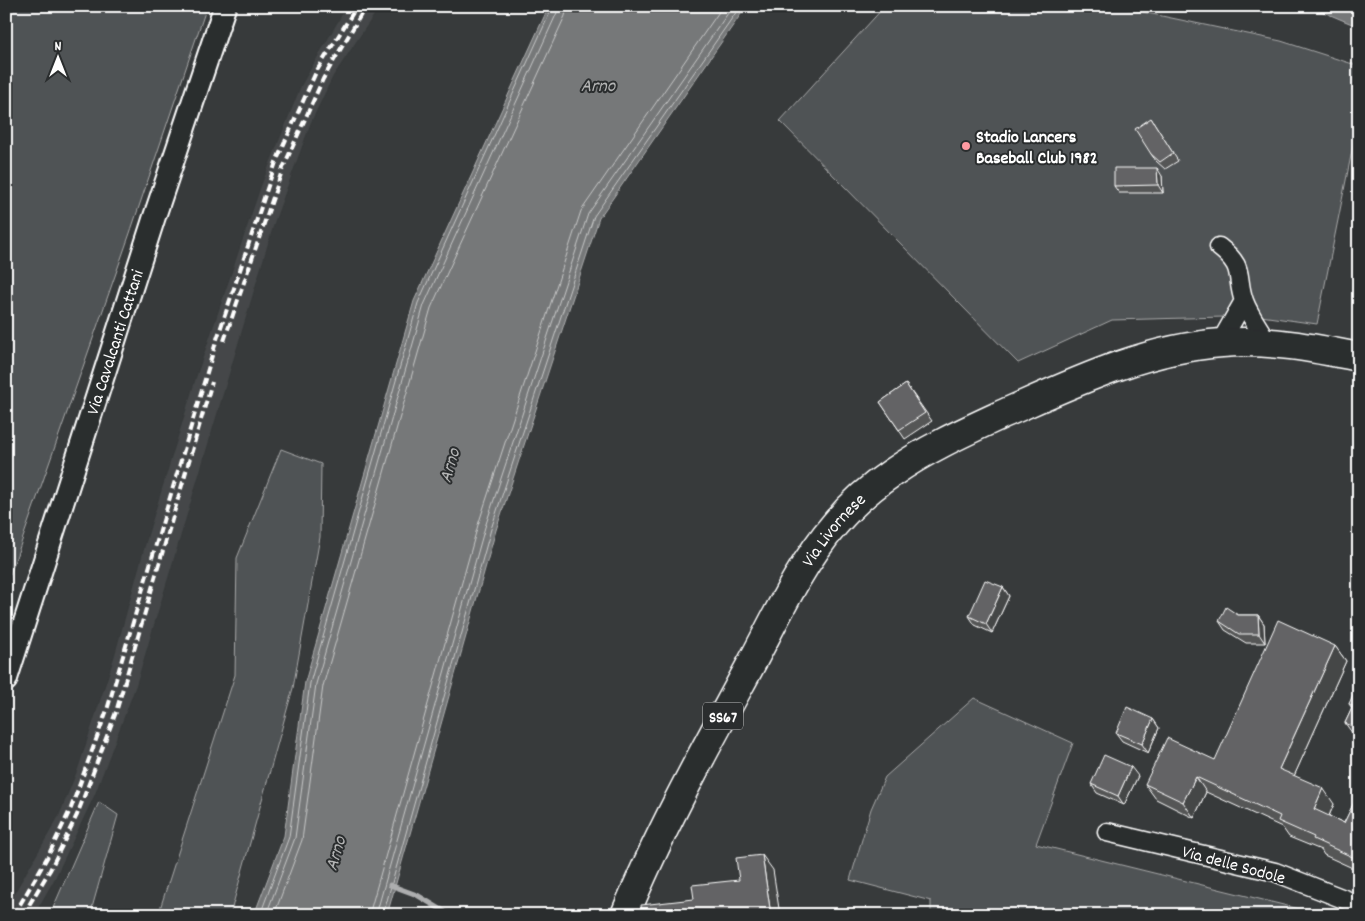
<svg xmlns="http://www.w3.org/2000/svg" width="1365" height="921" font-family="Dekko,sans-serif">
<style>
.built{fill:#444748}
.green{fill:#505354;stroke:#a8a9aa}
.water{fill:#767879;stroke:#adaeaf}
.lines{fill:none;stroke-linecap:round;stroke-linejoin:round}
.shore{stroke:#c8c9c9;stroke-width:1}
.stream{stroke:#adaeaf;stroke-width:5}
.minor-casing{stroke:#fff;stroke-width:21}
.tertiary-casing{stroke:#fff;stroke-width:25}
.primary-casing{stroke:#fff;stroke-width:31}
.minor{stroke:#2a2d2e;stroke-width:18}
.tertiary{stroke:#2a2d2e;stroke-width:21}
.primary{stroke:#2a2d2e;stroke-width:28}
.rail{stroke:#fff;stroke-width:4;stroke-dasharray:8 4;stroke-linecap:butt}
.wall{fill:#555657;stroke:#fff}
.shaded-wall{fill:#454647;stroke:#fff}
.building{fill:#636465;stroke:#fff}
.poi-dot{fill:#ff9aa2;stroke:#2a2d2e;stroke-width:2}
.labels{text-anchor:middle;stroke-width:4;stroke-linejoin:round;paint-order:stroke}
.shield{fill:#2a2d2e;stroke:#bfc0c0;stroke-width:1}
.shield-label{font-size:16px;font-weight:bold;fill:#fff}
.poi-label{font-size:18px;font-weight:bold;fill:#fff;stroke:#2a2d2e;text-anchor:start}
.street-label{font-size:18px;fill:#fff;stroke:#2a2d2e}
.water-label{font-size:19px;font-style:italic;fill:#b4b5b5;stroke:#2a2d2e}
</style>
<rect width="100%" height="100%" fill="#373a3b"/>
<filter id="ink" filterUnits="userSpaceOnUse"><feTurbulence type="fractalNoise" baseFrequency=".02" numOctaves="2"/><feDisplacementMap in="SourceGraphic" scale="10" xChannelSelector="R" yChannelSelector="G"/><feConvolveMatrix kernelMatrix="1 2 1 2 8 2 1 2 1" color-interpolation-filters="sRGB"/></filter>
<g filter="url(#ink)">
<path class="built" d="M 347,6 L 380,6 L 333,76 L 311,122 L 275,220 L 136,685 L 95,794 L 55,878 L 34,915 L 6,915 L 6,908 L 59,816 L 78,769 L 114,658 L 148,535 L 196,378 L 261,186 L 301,86 Z"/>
<path class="green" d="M 6,6 L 207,6 L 129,236 L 6,586 Z
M 885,6 L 1114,6 L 1281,41 L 1359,66 L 1359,116 L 1317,324 L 1261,316 L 1112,320 L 1018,363 L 780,121 Z
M 281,449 L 321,464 L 320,537 L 293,688 L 230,915 L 158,915 L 235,675 L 237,558 Z
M 974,698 L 1073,743 L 1036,844 L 1324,915 L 931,915 L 931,901 L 850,880 L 871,809 L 885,777 Z
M 99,802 L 118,815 L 90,915 L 50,915 Z"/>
<path class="water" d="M 549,6 L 753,6 L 741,14 L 599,218 L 496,530 L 387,915 L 254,915 L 284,836 L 305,682 L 414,301 Z
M 1309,6 L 1359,6 L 1359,27 Z"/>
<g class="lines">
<path class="shore" d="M 260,915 L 289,837 L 310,683 L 418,303 L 553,6
M 266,915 L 295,838 L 316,684 L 424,305 L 560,6
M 274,915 L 302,840 L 323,686 L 431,308 L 565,16 L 567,6
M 369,915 L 478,525 L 581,211 L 723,6
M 376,915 L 485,527 L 588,214 L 733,6
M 383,915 L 491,529 L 594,216 L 737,11 L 744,6"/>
<path class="stream" d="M 390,885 L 417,895 L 450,915"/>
<g class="minor-casing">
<path id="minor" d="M 1219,247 C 1246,268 1235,275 1244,301 C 1249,315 1260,329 1267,342
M 1220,343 L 1244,301
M 1107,832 L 1275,872 L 1359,905"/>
</g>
<g class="tertiary-casing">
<g id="tertiary">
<path id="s1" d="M 6,680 L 154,218 L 225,6"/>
</g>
</g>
<g class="primary-casing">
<g id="primary">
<path id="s2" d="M 625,915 C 660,830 705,749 749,668 C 775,620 799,566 835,524 C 851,505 871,487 892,473 C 926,449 966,431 1005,413 C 1073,383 1146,348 1222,343 C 1268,339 1314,348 1359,357"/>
</g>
</g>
<use href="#minor" class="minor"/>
<use href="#tertiary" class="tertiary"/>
<use href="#primary" class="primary"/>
<path class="rail" d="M 224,341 L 283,168 L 323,79 L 366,6
M 14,915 L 48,856 L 71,808 L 107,710 L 216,342 L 276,162 L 316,72 L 357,6
M 23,915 L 50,870 L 77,815 L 116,712 L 212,382"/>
</g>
<path class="wall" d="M 1151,118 L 1178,161 L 1165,169 L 1156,161 L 1151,154 Z
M 1162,176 L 1163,193 L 1119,193 L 1114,186 Z
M 906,384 L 932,421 L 905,439 L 880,402 Z
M 1003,587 L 1009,596 L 992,633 L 975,625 L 969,616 Z
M 1238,615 L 1258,615 L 1264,624 L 1265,643 L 1246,643 L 1225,630 L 1219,621 Z
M 1335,646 L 1346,661 L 1294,776 L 1334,804 L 1329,816 L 1344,823 L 1359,792 L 1359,871 L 1324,855 L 1321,850 L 1289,837 L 1282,827 L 1206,792 L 1194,818 L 1156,799 L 1145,784 L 1215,760 Z
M 1359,686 L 1359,740 L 1356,738 L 1345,723 L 1352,708 L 1349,704 Z
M 1153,719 L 1159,728 L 1148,753 L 1122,741 L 1116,733 Z
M 1138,776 L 1124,805 L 1097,793 L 1091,784 Z"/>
<path class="shaded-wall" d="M 1157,168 L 1162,176 L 1163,193 L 1158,185 Z
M 1003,587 L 1009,596 L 992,633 L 986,624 Z
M 1258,615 L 1264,624 L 1265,643 L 1259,634 Z
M 1335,646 L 1346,661 L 1290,785 L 1279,769 Z
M 1153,719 L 1159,728 L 1148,753 L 1142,744 Z
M 1131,767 L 1138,776 L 1124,805 L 1118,796 Z
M 1196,777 L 1206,792 L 1194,818 L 1183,802 Z
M 1323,788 L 1334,804 L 1325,825 L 1314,809 Z
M 762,855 L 773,870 L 780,915 L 771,915 Z"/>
<path class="building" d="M 1151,118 L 1173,153 L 1160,162 L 1151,154 L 1135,129 Z
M 1114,168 L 1157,168 L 1158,185 L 1114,186 Z
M 906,384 L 925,413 L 899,430 L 880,402 Z
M 985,580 L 1003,587 L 986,624 L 969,616 Z
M 1226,607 L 1238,615 L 1258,615 L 1259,634 L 1239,634 L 1219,621 Z
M 1278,620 L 1335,646 L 1279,769 L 1323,788 L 1314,809 L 1344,823 L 1359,792 L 1359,860 L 1313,839 L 1314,837 L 1278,821 L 1280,816 L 1196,777 L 1183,802 L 1145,784 L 1167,738 L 1215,760 Z
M 1357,685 L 1359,686 L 1359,729 L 1345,723 L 1353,706 L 1349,704 Z
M 1127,707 L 1153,719 L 1142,744 L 1116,733 Z
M 1104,755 L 1131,767 L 1118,796 L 1091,784 Z
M 762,855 L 771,915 L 642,915 L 641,905 L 694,899 L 692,885 L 739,880 L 736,858 Z"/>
</g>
<circle class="poi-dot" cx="966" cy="146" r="5"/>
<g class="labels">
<rect class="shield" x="703" y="702.5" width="40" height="27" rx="4"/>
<g class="shield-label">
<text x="723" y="722">SS67</text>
</g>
<g class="poi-label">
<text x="976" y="142">Stadio Lancers<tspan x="976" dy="21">Baseball Club 1982</tspan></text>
</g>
<g class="street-label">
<text dy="6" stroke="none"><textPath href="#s1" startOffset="355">Via Cavalcanti Cattani</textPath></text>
<text dy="6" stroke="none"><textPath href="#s2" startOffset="439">Via Livornese</textPath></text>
<text transform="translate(1234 864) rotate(15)" y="6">Via delle Sodole</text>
</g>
<g class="water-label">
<text x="598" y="91">Arno</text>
<text transform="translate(448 465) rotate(-74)" y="7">Arno</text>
<text transform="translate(334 853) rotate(-74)" y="7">Arno</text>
</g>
</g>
<rect width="1365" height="921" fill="none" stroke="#2a2d2e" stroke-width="25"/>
<rect x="12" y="12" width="1340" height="896" fill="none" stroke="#fff" stroke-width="2" filter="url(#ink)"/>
<g transform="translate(58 58)" stroke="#2a2d2e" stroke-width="4" paint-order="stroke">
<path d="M0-4L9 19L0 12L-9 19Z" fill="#ffffff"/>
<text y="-8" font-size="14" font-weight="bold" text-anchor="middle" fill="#ffffff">N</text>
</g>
</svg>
